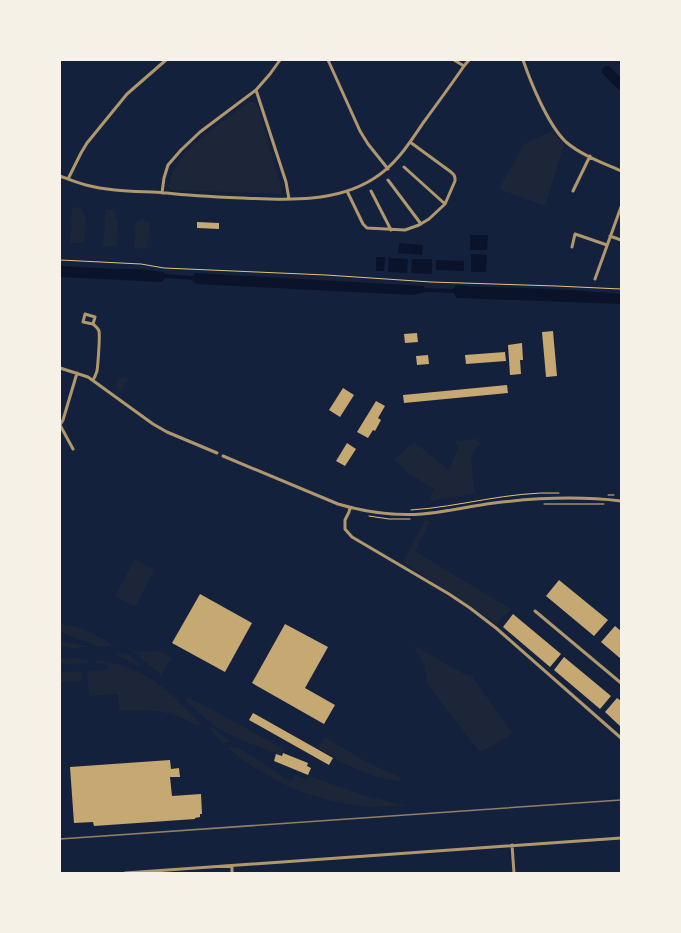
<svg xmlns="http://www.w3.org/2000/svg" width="681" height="933" font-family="'Exo 2',sans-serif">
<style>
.green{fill:#1d2539}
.water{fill:#0b132b}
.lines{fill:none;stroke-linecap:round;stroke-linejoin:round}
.river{stroke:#0b132b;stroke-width:10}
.building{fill:#c6a872}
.path{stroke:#e5c07b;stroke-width:1}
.minor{stroke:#b1986c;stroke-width:3}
.rail{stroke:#918062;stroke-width:1.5}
</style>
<rect width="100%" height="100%" fill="#14213d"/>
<path class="green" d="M 250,101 L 255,102 L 257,104 L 282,189 L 282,194 L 173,190 L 170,189 L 169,185 C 170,181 170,177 172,173 C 184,145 226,120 250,101 Z
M 552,131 L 564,145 L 545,206 L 499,189 L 524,144 Z
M 72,207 L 81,208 L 86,218 L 84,243 L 70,243 Z
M 106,210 L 114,210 L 118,224 L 117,246 L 103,246 Z
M 141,217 L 147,221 L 150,221 L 149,240 L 147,241 L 147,249 L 134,248 L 136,221 L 141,221 Z
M 119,378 L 127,378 L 129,381 C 124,383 122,388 121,393 C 115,389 116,384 119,378 Z
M 477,439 L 480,443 L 471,455 L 475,493 L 432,501 L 430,496 L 434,489 L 408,473 L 394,459 L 414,442 L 449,470 L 458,448 L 455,441 Z
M 425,520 L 430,522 L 415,551 L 482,592 L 510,608 L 511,610 L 496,623 L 403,562 Z
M 135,559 L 154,570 L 136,606 L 134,606 L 115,596 Z
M 60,624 C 80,626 98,635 115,646 L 97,646 L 60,632 Z
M 60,641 L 92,647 L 72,648 L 60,646 Z
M 413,645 L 464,674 L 471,675 L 510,730 L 512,734 L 483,751 L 479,751 L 428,685 L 424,664 Z
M 156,651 L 161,652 L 172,658 L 161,675 L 134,652 Z
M 127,653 L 141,665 L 136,665 L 115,654 Z
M 60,658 L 89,659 L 88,663 L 60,665 Z
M 97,660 C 111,663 125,665 138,672 C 163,683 181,704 200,723 L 197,726 C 170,709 149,710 119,710 L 118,694 L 89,696 L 87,671 L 108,669 L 107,663 L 96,663 Z
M 81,671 L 82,681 L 60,683 L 60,673 Z
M 188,697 L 284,749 L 282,756 C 263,748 243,742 225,732 C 210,724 198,712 186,701 Z
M 211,727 L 232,742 L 222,743 L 209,728 Z
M 324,737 L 367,762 L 401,778 L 400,781 L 385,779 L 376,777 L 336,760 L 337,758 L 318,748 Z
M 234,747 L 239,748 L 263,763 L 284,778 L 292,781 L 295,775 L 307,780 L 309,776 L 366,796 L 404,805 L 402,806 C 392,806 382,807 372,807 C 336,804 298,794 267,775 C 253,767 241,759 229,749 L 229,748 Z"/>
<path class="water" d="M 470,235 L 488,235 L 487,250 L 470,250 Z
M 399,243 L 423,245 L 422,255 L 398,253 Z
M 471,254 L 487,255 L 486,272 L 471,272 Z
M 376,257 L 385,257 L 384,271 L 376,271 Z
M 389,258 L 408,259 L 407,273 L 388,272 Z
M 412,259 L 432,259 L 432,274 L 411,273 Z
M 436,260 L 464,261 L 464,271 L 436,270 Z
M 60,266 L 116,269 L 139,269 L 164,272 L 165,274 L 193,276 L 195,273 L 424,286 L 425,288 L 452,289 L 454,288 L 456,285 C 479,288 503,287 526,288 C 558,289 589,291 621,294 L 621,304 L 457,298 L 456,297 L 454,293 L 448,293 L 425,292 L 413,295 L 197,284 L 192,280 L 165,278 L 162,282 L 60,277 Z"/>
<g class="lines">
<path class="river" d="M 607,71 L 621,85"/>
</g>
<path class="building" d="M 197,222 L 219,223 L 219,229 L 197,228 Z
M 553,331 L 557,376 L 546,377 L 542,332 Z
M 417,333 L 418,342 L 405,343 L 404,334 Z
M 522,343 L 523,360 L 520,360 L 521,374 L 510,375 L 508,345 Z
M 505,352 L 506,361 L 466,364 L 465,355 Z
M 428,355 L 429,364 L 417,365 L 416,356 Z
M 507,385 L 508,393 L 404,403 L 403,395 Z
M 343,388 L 354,395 L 340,417 L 329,410 Z
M 376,401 L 385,406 L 378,418 L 381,420 L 375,431 L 373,430 L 368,438 L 357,432 Z
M 347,443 L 356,449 L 345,466 L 336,461 Z
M 559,580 L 608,620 L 594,636 L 546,596 Z
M 200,594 L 252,623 L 225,672 L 172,643 Z
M 513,614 L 561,654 L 550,667 L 503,627 Z
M 285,624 L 328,647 L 305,688 L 335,705 L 324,724 L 252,683 Z
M 615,626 L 621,631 L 621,659 L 601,642 Z
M 564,657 L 611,696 L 600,709 L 554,670 Z
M 617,698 L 621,701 L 621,727 L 605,712 Z
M 253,713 L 333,758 L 329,765 L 249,720 Z
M 283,753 L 308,763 L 307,766 L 311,768 L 308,775 L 274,761 L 276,754 L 282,756 Z
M 170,760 L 171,769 L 179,768 L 180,777 L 170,777 L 172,796 L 201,794 L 202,814 L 200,814 L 200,817 L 195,818 L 195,819 L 94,826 L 93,822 L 74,823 L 70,767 Z"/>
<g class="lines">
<path class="path" d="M 60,260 L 141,264 L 164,268 L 326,275 L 431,282 L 556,286 L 621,289
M 608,495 L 614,495
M 544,504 L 604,504
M 411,510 C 460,507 509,491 559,493
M 369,516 L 389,519 L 410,519"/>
<path class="minor" d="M 280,60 L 270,74 L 256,90 L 286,182 L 289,199
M 328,60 L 360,131 L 368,144 L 388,169
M 523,60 C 531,83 548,125 566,142 C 581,155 603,163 621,171
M 464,66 L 469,60
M 404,167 L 445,204
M 60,176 C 68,179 77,183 86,185 C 112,192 140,191 167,193 C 192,196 218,197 243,198 C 286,200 335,203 373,179 C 395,166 409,144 423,123 C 437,104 451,85 464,66 L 454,60
M 68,179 L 81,153 L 87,143 L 127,94 L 166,60
M 388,180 L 421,224
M 347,191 L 363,224 L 367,228 L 405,230 L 419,225 L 429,219 L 445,204 L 455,181 L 455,178 L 454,175 L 451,172 L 410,142
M 371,191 L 391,230
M 573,191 L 590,156
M 162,193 L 164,178 L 168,165 L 181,150 L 200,132 L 256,90
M 610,236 L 621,240
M 572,247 L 575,234 L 607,245
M 595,279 L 621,207
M 85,314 L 95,317 L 93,324 L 83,322 Z
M 93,324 C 95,326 98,328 99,331 C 100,337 98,364 97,371 C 96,374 95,377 93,380
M 60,368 L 88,377 L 153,424 L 167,432 L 217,453
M 60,425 L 63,420 L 77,373
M 60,425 L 73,449
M 223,456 L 338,504 C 365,512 393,516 422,514 C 446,512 470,506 494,503 C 535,498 579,496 621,501
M 350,508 L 349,512 L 345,520 L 345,529 L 352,537 L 449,594 L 470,608 L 496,628 L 621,738
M 535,611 L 621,683
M 512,845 L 514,873
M 232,866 L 232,873
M 125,873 L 621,838"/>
<path class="rail" d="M 60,839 L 621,800"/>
</g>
<rect width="681" height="933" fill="none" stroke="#f6f1e7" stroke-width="122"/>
</svg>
